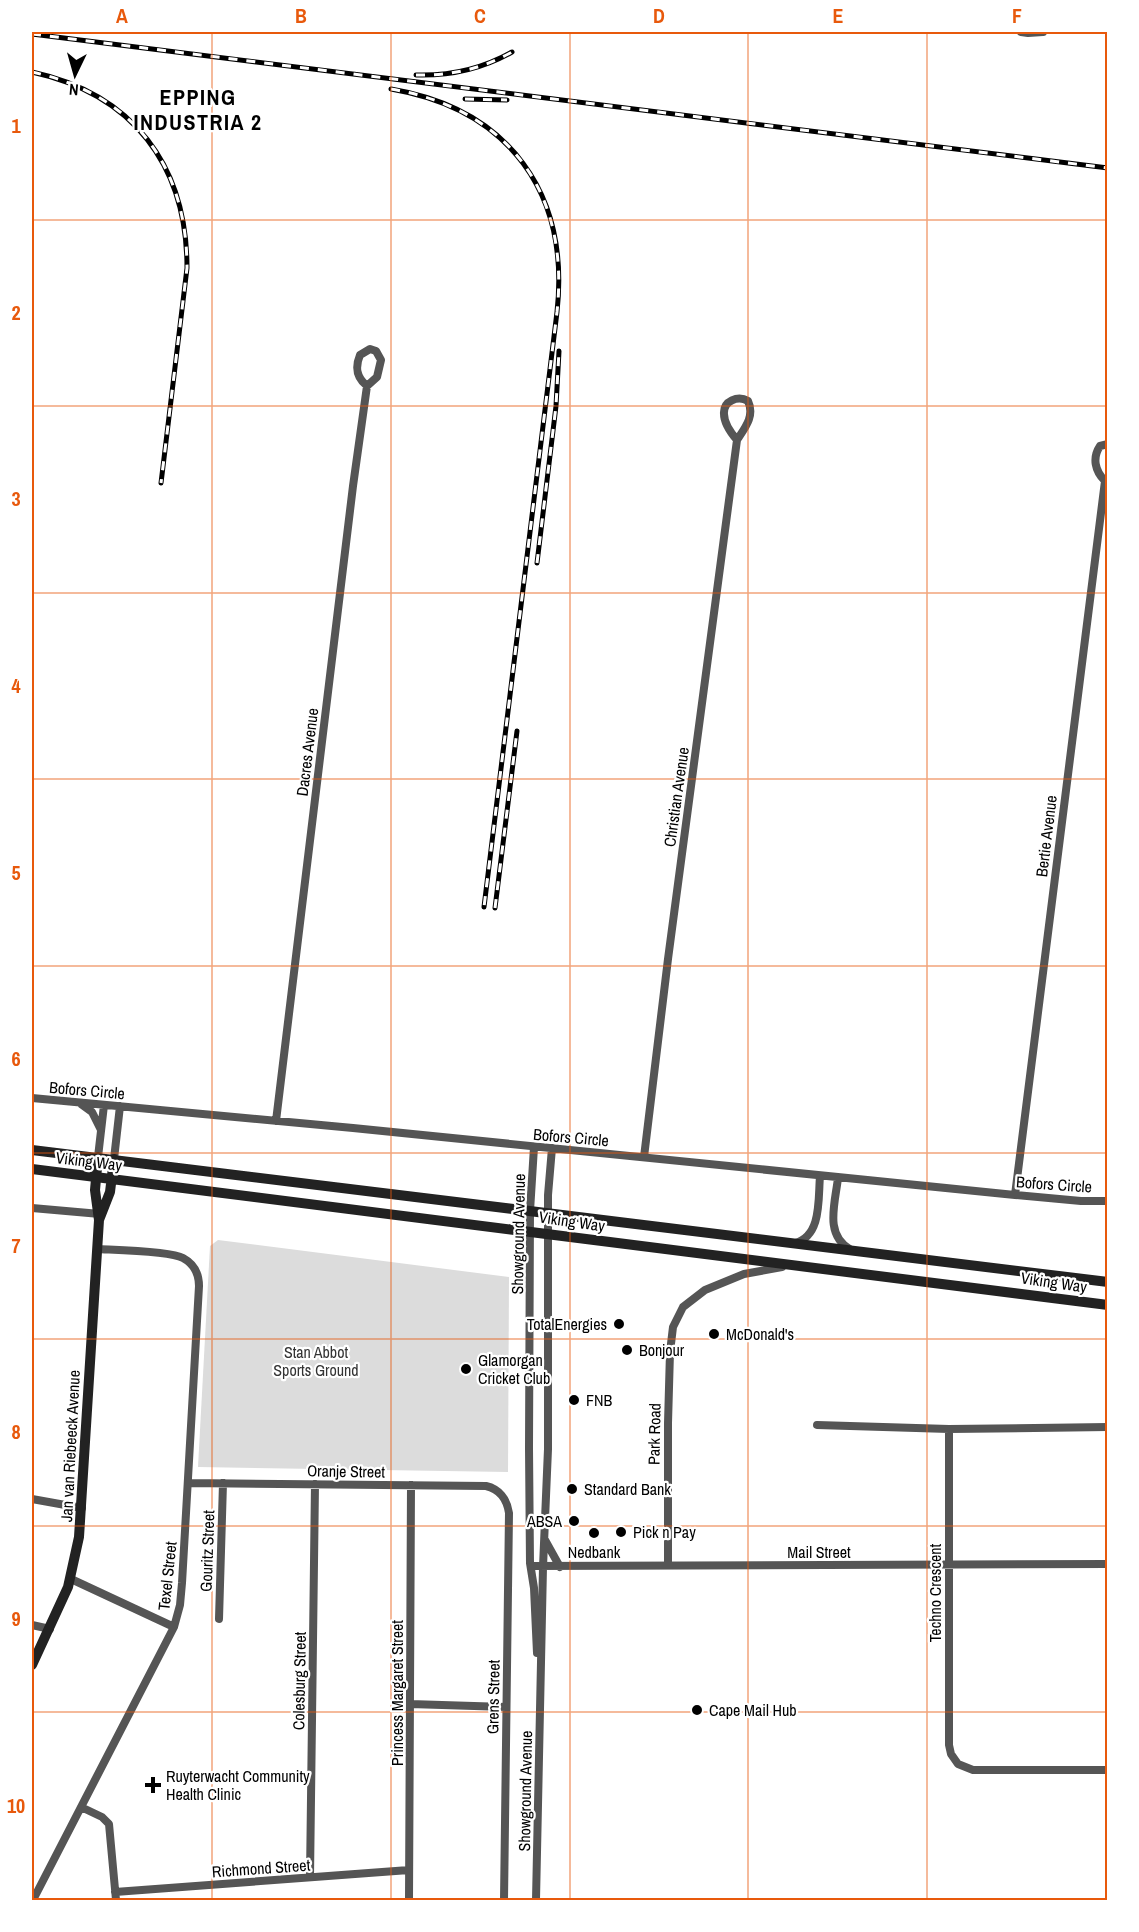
<svg xmlns="http://www.w3.org/2000/svg" width="1139" height="1932" font-family="'Archivo Narrow',sans-serif">
<style>
.green{fill:#dcdcdc}
.lines{fill:none;stroke-linecap:round;stroke-linejoin:round}
.street{stroke:#555;stroke-width:8}
.secondary{stroke:#222;stroke-width:10}
.rail-casing{stroke:#000;stroke-width:5}
.rail{stroke:#fff;stroke-width:3;stroke-dasharray:9;stroke-linecap:butt}
.grid{fill:none;stroke:#e8590c;stroke-width:1.5;stroke-opacity:0.55}
.poi-dot{fill:#000;stroke:#fff;stroke-width:2}
.labels{text-anchor:middle;stroke-width:4.5;stroke-linejoin:round;paint-order:stroke}
.street-label{font-size:16px;fill:#000;stroke:#fff}
.poi-label{font-size:16px;fill:#000;stroke:#fff;text-anchor:start}
.park-label{font-size:16px;fill:#333;stroke:#fff}
.district-label{font-size:22px;font-weight:bold;letter-spacing:1.5px;fill:#000;stroke:#fff}
.neatline{fill:none;stroke:#e8590c;stroke-width:2}
.grid-label{font-size:20px;text-anchor:middle;font-weight:bold;fill:#e8590c}
</style>
<rect width="100%" height="100%" fill="#fff"/>
<path class="green" d="M 218,1240 L 509,1277 L 508,1472 L 198,1467 L 210,1246 Z"/>
<g class="lines">
<path class="street" d="M 1021,32 L 1028,33 L 1043,32
M 370,349 L 376,351 L 381,360 L 377,377 L 367,386 C 356,377 355,367 360,355 Z
M 1105,481 C 1095,471 1092,458 1100,446 L 1108,444
M 32,1098 L 353,1128 L 1015,1195 L 1081,1201 L 1108,1201
M 81,1104 L 92,1112 L 101,1130
M 276,1121 L 353,486 L 367,386
M 534,1147 L 530,1211 L 529,1448 L 530,1563 L 534,1588 L 537,1653
M 98,1157 L 104,1105
M 644,1157 L 668,959 L 737,440 C 745,428 755,416 748,401 C 738,395 723,401 724,414 C 724,424 731,433 737,440
M 114,1159 L 120,1106
M 838,1178 C 835,1204 824,1235 851,1250
M 1015,1195 L 1105,481
M 32,1208 L 100,1214
M 795,1243 C 822,1236 818,1199 820,1176
M 817,1425 L 949,1429 L 1108,1427
M 949,1429 L 949,1745 L 951,1754 L 958,1764 L 973,1770 L 1108,1770
M 188,1483 L 486,1486 C 499,1489 507,1499 509,1513 L 504,1900
M 32,1499 L 82,1508
M 545,1540 L 560,1567
M 668,1565 L 668,1423 L 670,1352 L 673,1327 L 683,1307 L 705,1290 L 744,1274 L 782,1267
M 531,1566 L 1108,1564
M 71,1579 L 174,1627
M 219,1619 L 223,1483
M 32,1625 L 50,1629
M 410,1704 L 506,1707
M 81,1807 L 102,1817 L 109,1824 L 116,1900
M 310,1877 L 315,1484
M 115,1892 L 409,1870
M 33,1900 L 174,1627 L 180,1605 L 182,1583 L 199,1286 C 199,1274 194,1264 183,1258 C 170,1251 114,1250 97,1249
M 409,1900 L 411,1485
M 536,1900 L 543,1567 L 548,1449 L 548,1195 L 552,1148"/>
<path class="secondary" d="M 32,1150 C 390,1192 748,1241 1108,1282
M 32,1169 L 1108,1305
M 99,1220 L 110,1192 L 114,1159
M 32,1665 L 68,1587 L 79,1537 L 99,1220 L 95,1190 L 98,1157"/>
<g class="rail-casing">
<path id="rail" d="M 32,34 L 1108,168
M 32,72 C 133,94 187,165 187,268 L 161,483
M 416,75 C 449,76 482,69 512,52
M 391,89 C 509,109 570,193 557,312 L 484,907
M 465,99 L 507,100
M 537,563 L 556,406 L 559,351
M 495,908 L 517,731"/>
</g>
<use href="#rail" class="rail"/>
</g>
<path class="grid" d="M 212,32 L 212,1900M 391,32 L 391,1900M 570,32 L 570,1900M 748,32 L 748,1900M 927,32 L 927,1900M 32,220 L 1108,220M 32,406 L 1108,406M 32,593 L 1108,593M 32,779 L 1108,779M 32,966 L 1108,966M 32,1153 L 1108,1153M 32,1339 L 1108,1339M 32,1526 L 1108,1526M 32,1712 L 1108,1712"/>
<g class="poi-dot">
<circle cx="619" cy="1324" r="6"/>
<circle cx="714" cy="1334" r="6"/>
<circle cx="627" cy="1350" r="6"/>
<circle cx="466" cy="1369" r="6"/>
<circle cx="574" cy="1400" r="6"/>
<circle cx="572" cy="1489" r="6"/>
<circle cx="574" cy="1521" r="6"/>
<circle cx="621" cy="1532" r="6"/>
<circle cx="594" cy="1533" r="6"/>
<circle cx="697" cy="1710" r="6"/>
<path d="M150 1776h6v6h6v6h-6v6h-6v-6h-6v-6h6z"/>
</g>
<g class="labels">
<g class="street-label">
<text transform="translate(307 752) rotate(-83)" y="6">Dacres Avenue</text>
<text transform="translate(676 797) rotate(-82)" y="6">Christian Avenue</text>
<text transform="translate(1046 836) rotate(-83)" y="6">Bertie Avenue</text>
<text transform="translate(87 1090) rotate(5)" y="6">Bofors Circle</text>
<text transform="translate(571 1137) rotate(5)" y="6">Bofors Circle</text>
<text transform="translate(89 1161) rotate(7)" y="6">Viking Way</text>
<text transform="translate(1054 1184) rotate(4)" y="6">Bofors Circle</text>
<text transform="translate(572 1221) rotate(8)" y="6">Viking Way</text>
<text transform="translate(518 1234) rotate(-89)" y="6">Showground Avenue</text>
<text transform="translate(1054 1282) rotate(8)" y="6">Viking Way</text>
<text transform="translate(654 1434) rotate(-89)" y="6">Park Road</text>
<text transform="translate(70 1446) rotate(-87)" y="6">Jan van Riebeeck Avenue</text>
<text transform="translate(346 1471) rotate(1)" y="6">Oranje Street</text>
<text transform="translate(207 1551) rotate(-88)" y="6">Gouritz Street</text>
<text x="819" y="1558">Mail Street</text>
<text transform="translate(167 1576) rotate(-84)" y="6">Texel Street</text>
<text transform="translate(935 1593) rotate(-90)" y="6">Techno Crescent</text>
<text transform="translate(299 1681) rotate(-89)" y="6">Colesburg Street</text>
<text transform="translate(397 1693) rotate(-90)" y="6">Princess Margaret Street</text>
<text transform="translate(493 1697) rotate(-89)" y="6">Grens Street</text>
<text transform="translate(525 1791) rotate(-89)" y="6">Showground Avenue</text>
<text transform="translate(261 1868) rotate(-4)" y="6">Richmond Street</text>
</g>
<g class="poi-label">
<text x="607" y="1330" text-anchor="end">TotalEnergies</text>
<text x="726" y="1340">McDonald's</text>
<text x="639" y="1356">Bonjour</text>
<text x="478" y="1366">Glamorgan<tspan x="478" dy="18">Cricket Club</tspan></text>
<text x="586" y="1406">FNB</text>
<text x="584" y="1495">Standard Bank</text>
<text x="562" y="1527" text-anchor="end">ABSA</text>
<text x="633" y="1538">Pick n Pay</text>
<text x="594" y="1558" text-anchor="middle">Nedbank</text>
<text x="709" y="1716">Cape Mail Hub</text>
<text x="166" y="1782">Ruyterwacht Community<tspan x="166" dy="18">Health Clinic</tspan></text>
</g>
<g class="park-label">
<text x="316" y="1358">Stan Abbot<tspan x="316" dy="18">Sports Ground</tspan></text>
</g>
<g class="district-label">
<text x="198" y="105">EPPING<tspan x="198" dy="25">INDUSTRIA 2</tspan></text>
</g>
</g>
<rect width="1139" height="1932" fill="none" stroke="#ffffff" stroke-width="66"/>
<g transform="translate(75 75) rotate(185)" stroke="#ffffff" stroke-width="4.5" paint-order="stroke">
<path d="M0-4.5L10 22L0 15L-10 22Z" fill="#000000"/>
<text y="-9" font-size="16" font-weight="bold" text-anchor="middle" fill="#000000">N</text>
</g>
<rect x="33" y="33" width="1073" height="1866" class="neatline"/>
<g class="grid-label">
<text x="122" y="23">A</text>
<text x="301" y="23">B</text>
<text x="480" y="23">C</text>
<text x="659" y="23">D</text>
<text x="838" y="23">E</text>
<text x="1017" y="23">F</text>
<text x="16" y="133">1</text>
<text x="16" y="320">2</text>
<text x="16" y="506">3</text>
<text x="16" y="693">4</text>
<text x="16" y="880">5</text>
<text x="16" y="1066">6</text>
<text x="16" y="1253">7</text>
<text x="16" y="1439">8</text>
<text x="16" y="1626">9</text>
<text x="16" y="1813">10</text>
</g>
</svg>
